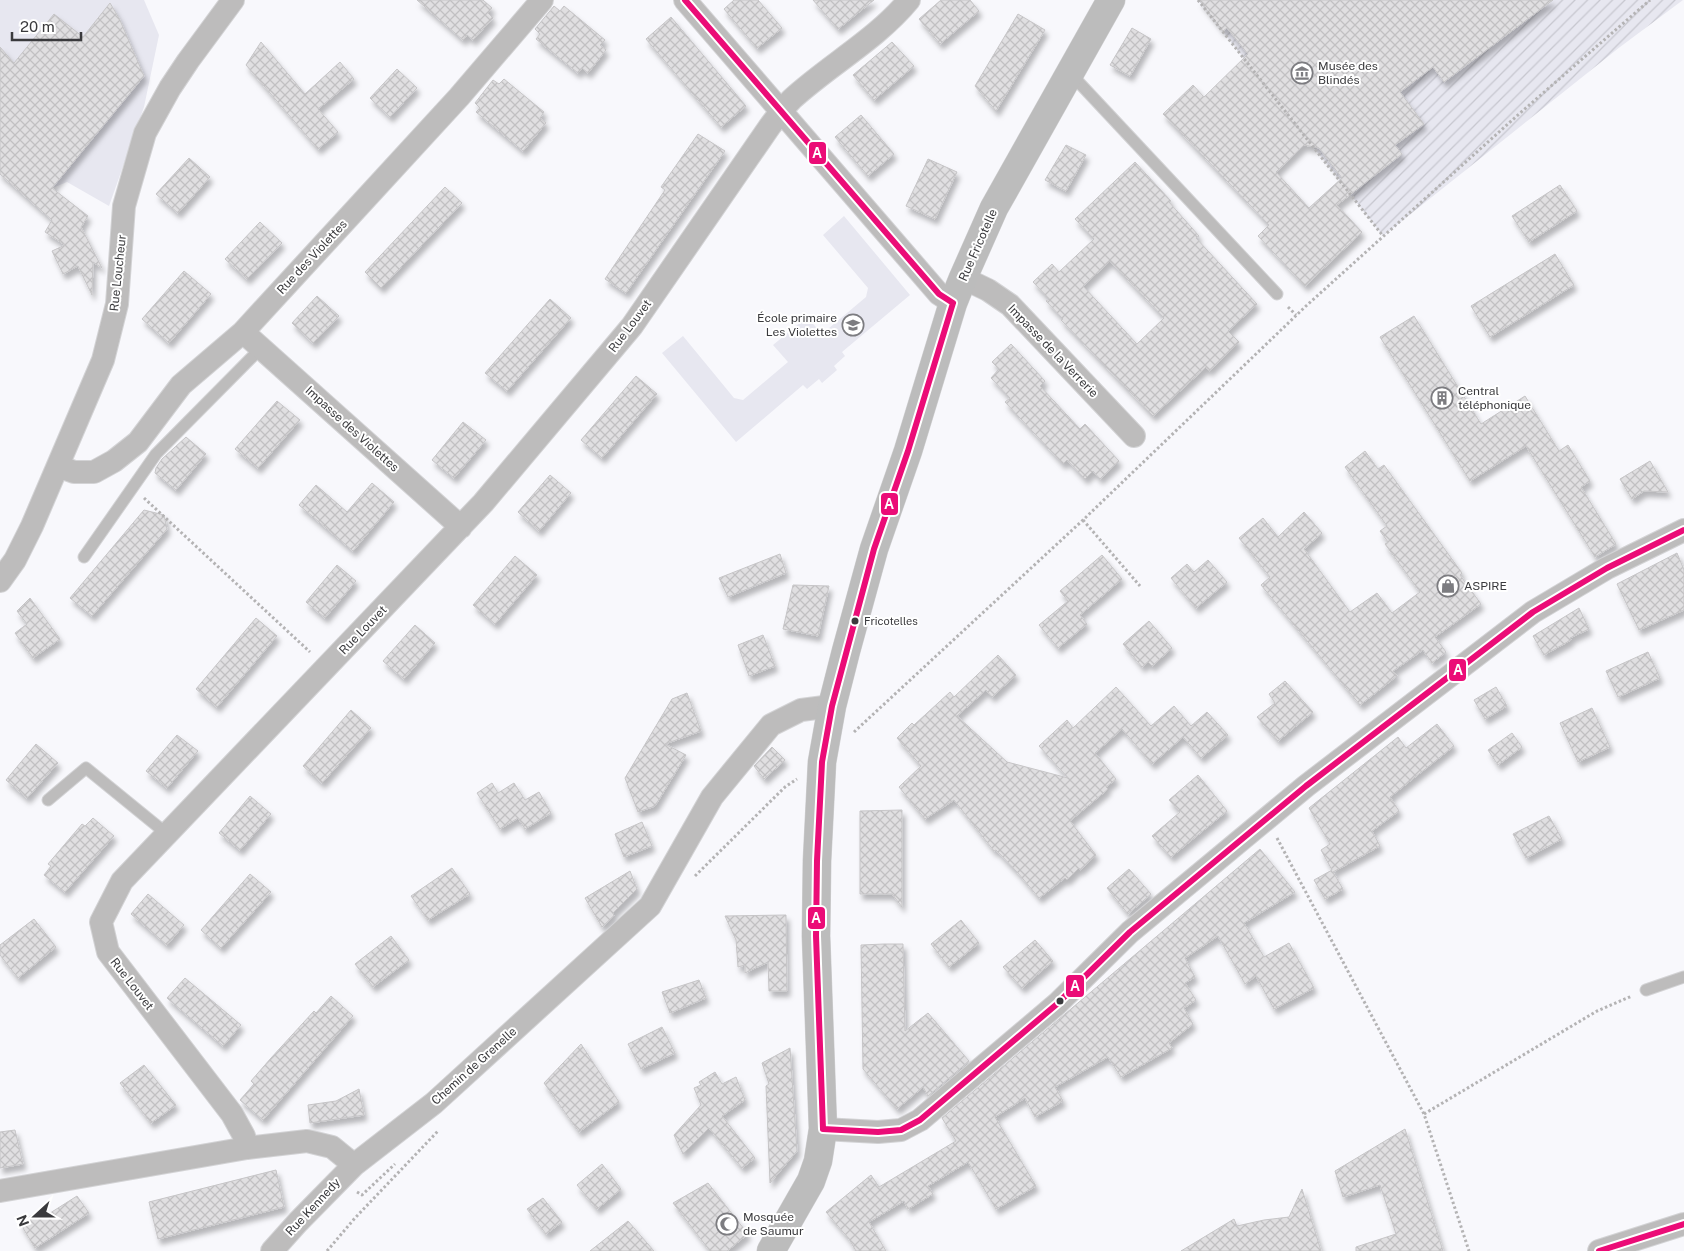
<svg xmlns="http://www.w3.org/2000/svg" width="1684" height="1251" font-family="'Public Sans',sans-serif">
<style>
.built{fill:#e7e7f0}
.industrial{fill:url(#industrial-furrows)}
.building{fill:url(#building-cross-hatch);stroke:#c6c5c7;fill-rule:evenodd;filter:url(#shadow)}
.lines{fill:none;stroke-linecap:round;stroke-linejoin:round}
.lane-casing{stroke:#d3d3d5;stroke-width:13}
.street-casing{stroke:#d3d3d5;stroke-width:24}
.secondary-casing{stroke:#d3d3d5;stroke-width:29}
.path{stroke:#b4b3b4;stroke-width:3;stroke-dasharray:2.5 2.5;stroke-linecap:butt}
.lane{stroke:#bdbcbc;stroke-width:11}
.street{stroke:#bdbcbc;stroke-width:22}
.secondary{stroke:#bcbcbc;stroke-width:28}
.bus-1-casing{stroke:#fff;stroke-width:10}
.bus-1{stroke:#eb0c77;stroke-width:6}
.bus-dot{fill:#3a3a3d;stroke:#fff;stroke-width:2}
.labels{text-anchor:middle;stroke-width:4;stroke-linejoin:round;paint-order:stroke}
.bus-label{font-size:11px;fill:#3a3a3d;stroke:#fff;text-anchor:start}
.poi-label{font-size:12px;fill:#3a3a3d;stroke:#fff;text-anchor:start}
.street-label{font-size:12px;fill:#3a3a3d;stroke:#fff}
.line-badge{stroke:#fff;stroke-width:2}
.badge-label{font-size:14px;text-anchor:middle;font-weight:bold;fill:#fff}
</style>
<defs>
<pattern id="industrial-furrows" width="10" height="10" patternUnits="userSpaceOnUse" patternTransform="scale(1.25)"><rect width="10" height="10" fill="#e7e7f0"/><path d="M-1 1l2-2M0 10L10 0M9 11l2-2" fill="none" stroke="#c7c7cf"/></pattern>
<pattern id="building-cross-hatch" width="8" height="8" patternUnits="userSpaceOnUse" patternTransform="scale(1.25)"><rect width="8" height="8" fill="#e0dfe1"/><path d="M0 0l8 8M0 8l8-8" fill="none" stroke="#c1c0c2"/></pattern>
<filter id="shadow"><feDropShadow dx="3" dy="5.5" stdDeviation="2.5" flood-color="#0004"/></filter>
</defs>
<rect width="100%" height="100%" fill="#f8f8fc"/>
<path class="built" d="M 0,0 L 144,0 L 159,35 L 144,107 L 109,206 L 67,182 L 55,187 L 0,143 Z
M 844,216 L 910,295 L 842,352 L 845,356 L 834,366 L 837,370 L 822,383 L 819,379 L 807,389 L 803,385 L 736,442 L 662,353 L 683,336 L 734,398 L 743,400 L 788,362 L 773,345 L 807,317 L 822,334 L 866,297 L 868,288 L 823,235 Z"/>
<path class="industrial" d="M 1198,0 L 1683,0 L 1620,47 L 1383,236 Z"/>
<path class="building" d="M 417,0 L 483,0 L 492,8 L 488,13 L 493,18 L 473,40 L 467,35 L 463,40 Z
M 734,0 L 758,0 L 782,28 L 757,48 L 724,9 Z
M 813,0 L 874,0 L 838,29 Z
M 941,0 L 970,0 L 979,11 L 940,44 L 919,19 Z
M 1199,0 L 1553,0 L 1444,82 L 1433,67 L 1400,92 L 1424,124 L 1395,145 L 1402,154 L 1337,205 L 1362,232 L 1305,286 L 1258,236 L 1269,225 L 1163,114 L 1193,85 L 1204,97 L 1248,54 L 1227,28 L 1223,31 ZM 1304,145 L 1319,148 L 1342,178 L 1309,208 L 1276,172 Z
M 110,3 L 119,18 L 144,76 L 52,188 L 88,216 L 81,227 L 102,268 L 93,262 L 92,295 L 78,266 L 63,274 L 52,251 L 65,245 L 45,232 L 52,220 L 0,174 L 0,47 L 14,63 L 54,14 L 83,37 Z
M 554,6 L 560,11 L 564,6 L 605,40 L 600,45 L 606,50 L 588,73 L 582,68 L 578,73 L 536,39 L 540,34 L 535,29 Z
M 1018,14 L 1045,30 L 996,111 L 975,86 Z
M 671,17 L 746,106 L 721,127 L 646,39 Z
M 1132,28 L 1151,39 L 1130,76 L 1110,65 Z
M 261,42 L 305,94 L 340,62 L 354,79 L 318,109 L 338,132 L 318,149 L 246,65 Z
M 892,42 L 914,66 L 874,100 L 853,75 Z
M 397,69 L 417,88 L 390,117 L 370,98 Z
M 504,79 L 544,112 L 540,118 L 546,123 L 523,151 L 476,112 L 480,108 L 475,103 L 493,80 L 499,84 Z
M 861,115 L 894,154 L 868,176 L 835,137 Z
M 698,134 L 725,151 L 626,293 L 605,279 L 665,190 L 661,187 Z
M 1066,145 L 1086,155 L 1066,191 L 1045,180 Z
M 189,158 L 210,177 L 178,213 L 156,194 Z
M 928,159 L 957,172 L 935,219 L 906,206 Z
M 1135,162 L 1171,201 L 1169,202 L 1199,236 L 1196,238 L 1257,304 L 1228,331 L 1239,342 L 1209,371 L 1206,367 L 1153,416 L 1061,320 L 1063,319 L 1046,301 L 1049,299 L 1033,282 L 1052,264 L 1059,272 L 1094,239 L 1075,219 ZM 1110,261 L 1164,318 L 1137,344 L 1083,286 Z
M 1560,185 L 1577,211 L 1529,242 L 1512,216 Z
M 445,187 L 462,203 L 381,288 L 365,272 Z
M 260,222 L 282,243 L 247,279 L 225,259 Z
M 1555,254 L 1574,285 L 1490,337 L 1471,306 Z
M 184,271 L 211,294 L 169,343 L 142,319 Z
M 317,296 L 339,316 L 313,343 L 292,323 Z
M 550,299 L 571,318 L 507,391 L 485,373 Z
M 1414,316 L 1481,424 L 1525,396 L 1559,451 L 1568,445 L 1590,481 L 1581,487 L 1616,544 L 1595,557 L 1526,446 L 1470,481 L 1380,337 Z
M 1011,344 L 1045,381 L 1040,386 L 1080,429 L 1085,424 L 1119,461 L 1100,479 L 1093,471 L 1085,479 L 1067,460 L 1063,464 L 1005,402 L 1010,398 L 991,378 L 999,369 L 992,362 Z
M 636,376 L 657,394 L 602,458 L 581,440 Z
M 277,401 L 300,420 L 258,468 L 235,449 Z
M 463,422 L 486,440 L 454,478 L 432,460 Z
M 186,437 L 206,454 L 176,490 L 155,473 L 156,468 L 162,459 Z
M 1365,451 L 1378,469 L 1384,465 L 1462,573 L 1460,575 L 1481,604 L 1435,637 L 1446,652 L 1432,663 L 1423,650 L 1393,671 L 1397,676 L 1360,705 L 1261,585 L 1270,577 L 1239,538 L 1263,518 L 1278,537 L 1304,512 L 1322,533 L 1304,549 L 1350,612 L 1377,593 L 1392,613 L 1420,592 L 1385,544 L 1388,542 L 1380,531 L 1387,526 L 1345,467 Z
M 1650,461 L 1668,492 L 1644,491 L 1632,499 L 1620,479 Z
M 550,475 L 571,493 L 539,531 L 518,512 Z
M 372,483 L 394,502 L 353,551 L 299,505 L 316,485 L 347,512 Z
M 144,510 L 164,515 L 167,529 L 92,616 L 70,598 Z
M 1677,553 L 1684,570 L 1684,610 L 1639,630 L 1617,584 Z
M 780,554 L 786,573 L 728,597 L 719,578 Z
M 1102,555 L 1122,579 L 1080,615 L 1087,624 L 1058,648 L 1039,625 L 1068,601 L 1060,591 Z
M 515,556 L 537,575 L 495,624 L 473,605 Z
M 1208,560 L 1227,582 L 1196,608 L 1171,578 L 1187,564 L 1194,572 Z
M 337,565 L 356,581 L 325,618 L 306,602 Z
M 793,585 L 829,586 L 818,636 L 783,629 Z
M 30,598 L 60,639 L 33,658 L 15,633 L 27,624 L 17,611 Z
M 1579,608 L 1589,629 L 1570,638 L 1571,640 L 1544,655 L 1533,636 Z
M 256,618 L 277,636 L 217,707 L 196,689 Z
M 1149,621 L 1172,648 L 1152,666 L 1148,662 L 1142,667 L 1123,644 Z
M 415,625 L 435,643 L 404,679 L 383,661 Z
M 763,635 L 775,666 L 749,676 L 738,645 Z
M 1648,652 L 1660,678 L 1618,697 L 1606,671 Z
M 998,655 L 1016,675 L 992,697 L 986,690 L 957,716 L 1007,762 L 1068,778 L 1039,746 L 1067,720 L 1073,728 L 1116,687 L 1151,726 L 1174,706 L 1191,726 L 1207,712 L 1228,735 L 1201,758 L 1183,737 L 1152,764 L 1122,729 L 1095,753 L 1116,779 L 1106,787 L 1108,789 L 1070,821 L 1096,855 L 1080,870 L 1079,868 L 1067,880 L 1065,878 L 1039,898 L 1018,873 L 996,850 L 994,851 L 954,800 L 925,819 L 899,787 L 921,766 L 897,738 L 912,723 L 914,725 L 950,692 L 954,697 Z
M 1285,681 L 1313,712 L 1278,741 L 1257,717 L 1275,703 L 1269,694 Z
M 1496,687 L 1507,706 L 1485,719 L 1474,700 Z
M 687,693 L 701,731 L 665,744 L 686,755 L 655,806 L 638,812 L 625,778 L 672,699 Z
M 1592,708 L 1610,747 L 1578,762 L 1560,723 Z
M 351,710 L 371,728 L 322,783 L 303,766 Z
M 1437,724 L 1454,746 L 1390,797 L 1399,811 L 1372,831 L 1380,846 L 1333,872 L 1343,889 L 1325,899 L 1314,880 L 1332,870 L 1321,850 L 1330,844 L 1309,808 L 1398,737 L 1406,748 Z
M 1512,733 L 1522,747 L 1498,765 L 1488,750 Z
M 177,735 L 198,751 L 167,788 L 146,771 Z
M 36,744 L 58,763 L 27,798 L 6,780 Z
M 772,747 L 785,760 L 764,779 L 754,766 Z
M 1198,775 L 1227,811 L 1171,857 L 1152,836 L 1180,812 L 1169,800 Z
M 492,783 L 498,793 L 514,783 L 525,800 L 539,792 L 551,813 L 525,829 L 518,818 L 500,829 L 477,793 Z
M 250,796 L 271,814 L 240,850 L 219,833 Z
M 902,810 L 902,907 L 892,894 L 860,894 L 860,811 Z
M 1549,816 L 1562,839 L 1526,858 L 1513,834 Z
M 93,818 L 114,836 L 65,892 L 44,875 L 51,866 L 48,864 L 82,824 L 85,826 Z
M 642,822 L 652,846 L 624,857 L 615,834 Z
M 1260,849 L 1295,892 L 1244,923 L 1264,957 L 1289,943 L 1314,988 L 1274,1009 L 1256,976 L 1245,984 L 1218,936 L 1185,958 L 1195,977 L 1185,983 L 1196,1000 L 1184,1008 L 1193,1024 L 1169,1043 L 1172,1048 L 1121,1077 L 1108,1057 L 1055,1087 L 1063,1101 L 1035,1117 L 1025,1098 L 995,1117 L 1036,1186 L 996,1209 L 968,1162 L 928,1186 L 933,1194 L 908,1209 L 904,1201 L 869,1222 L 886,1251 L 856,1251 L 849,1239 L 826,1212 L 871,1175 L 879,1187 L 956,1141 L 942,1118 Z
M 452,868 L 470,894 L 428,920 L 411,896 Z
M 1129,869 L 1151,894 L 1128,914 L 1107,888 Z
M 630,871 L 637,889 L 613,913 L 614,916 L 602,927 L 585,898 Z
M 250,874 L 271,892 L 221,948 L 201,930 Z
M 148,894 L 184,925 L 167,945 L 131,914 Z
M 786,915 L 787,991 L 769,991 L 768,962 L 745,973 L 745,965 L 738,967 L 736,940 L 725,916 Z
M 34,919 L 56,947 L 18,978 L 0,955 L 0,945 Z
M 961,920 L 979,943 L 949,967 L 931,944 Z
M 391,936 L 409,960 L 373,987 L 355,964 Z
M 1035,940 L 1053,961 L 1022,988 L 1003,967 Z
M 884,944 L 903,944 L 905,1031 L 928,1013 L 969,1061 L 928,1096 L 923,1087 L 897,1109 L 863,1069 L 861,945 Z
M 185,978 L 241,1025 L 223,1046 L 167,998 Z
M 699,980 L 706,998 L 670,1013 L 662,992 Z
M 331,996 L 353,1016 L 263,1120 L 240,1100 L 254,1084 L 251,1081 L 271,1058 L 314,1011 L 316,1013 Z
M 662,1027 L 675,1053 L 641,1069 L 628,1044 Z
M 581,1044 L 619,1102 L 579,1132 L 544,1083 Z
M 790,1048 L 797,1151 L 770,1183 L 766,1086 L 769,1084 L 762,1063 Z
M 144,1065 L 176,1105 L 151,1123 L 120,1083 Z
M 715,1072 L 722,1084 L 736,1077 L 745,1100 L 722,1116 L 755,1158 L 742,1168 L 709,1128 L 683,1154 L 674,1135 L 701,1105 L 694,1088 L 701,1085 L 699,1082 Z
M 359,1089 L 364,1115 L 310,1123 L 308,1105 L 336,1101 Z
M 1405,1129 L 1443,1251 L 1356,1251 L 1356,1247 L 1396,1234 L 1380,1185 L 1343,1197 L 1335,1171 Z
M 15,1130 L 23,1164 L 0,1168 L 0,1132 Z
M 602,1164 L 621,1189 L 597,1209 L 577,1185 Z
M 276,1170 L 284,1207 L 158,1239 L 149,1202 Z
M 708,1183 L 748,1234 L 727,1251 L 710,1251 L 673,1203 Z
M 1302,1189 L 1321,1251 L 1181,1251 L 1234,1219 L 1237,1226 L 1264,1220 L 1289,1217 Z
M 77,1196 L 89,1213 L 35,1248 L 20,1223 L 43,1208 L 47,1215 Z
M 543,1198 L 562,1222 L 546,1234 L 527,1209 Z
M 628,1221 L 654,1251 L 590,1251 Z"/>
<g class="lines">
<g class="lane-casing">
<path id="lane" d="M 1070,73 L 1277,294
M 84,557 L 156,454 L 261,348
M 48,800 L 86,768 L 167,834
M 1646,990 L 1684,977"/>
</g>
<g class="street-casing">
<path id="street" d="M 685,0 L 939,294 L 953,303
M 963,278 L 988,290 L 1010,305 L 1134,436
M 243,332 L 461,527
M 58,466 L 74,472 L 94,472 L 114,461 L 138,442 L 181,385 L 243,332 L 459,97 L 542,0
M 0,581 L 15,560 L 32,526 L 103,360 L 117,304 L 124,206 L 145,133 L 170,88 L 188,61 L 233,0
M 823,1129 L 878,1132 L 901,1130 L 920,1120 L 1057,1004 L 1130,932 L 1306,786 L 1533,612 L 1607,568 L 1684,530
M 247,1148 L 244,1136 L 232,1114 L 108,952 L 101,922 L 122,881 L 483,503 L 632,326 L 770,126 C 777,117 784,107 792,99 C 829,65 877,39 909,0
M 0,1191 L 247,1148 L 307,1141 L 332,1147 L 354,1165
M 272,1251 L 298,1222 L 354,1165 L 434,1103 L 650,906 L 712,797 L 771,725 L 801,710 L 832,706
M 1599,1251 L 1684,1224"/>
</g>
<g class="secondary-casing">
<path id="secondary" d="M 771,1251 L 811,1181 L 818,1161 L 823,1129 L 816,936 L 817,861 L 822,762 L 832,706 L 846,651 L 874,549 L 908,451 L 953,303 L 963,278 L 994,208 L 1111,0"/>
</g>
<path class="path" d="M 1198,0 L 1383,236
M 1288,307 L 1296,315
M 144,498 L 310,652
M 1083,520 L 1140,586
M 854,732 L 1083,520 L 1306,306 L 1519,114 L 1650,0
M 1277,838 L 1424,1114 L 1469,1251
M 695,876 L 785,787 L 797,779
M 1424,1114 L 1597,1011 L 1632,996
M 357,1192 L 362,1195 L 395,1164
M 327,1251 L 355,1218 L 438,1131"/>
<use href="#lane" class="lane"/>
<use href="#street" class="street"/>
<use href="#secondary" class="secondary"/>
<g class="bus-1-casing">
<path id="bus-1" d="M 685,0 L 939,294 L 953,303
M 823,1129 L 878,1132 L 901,1130 L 920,1120 L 1057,1004 L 1130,932 L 1306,786 L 1533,612 L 1607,568 L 1684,530
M 823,1129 L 816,936 L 817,861 L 822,762 L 832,706 L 874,549 L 908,451 L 953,303
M 1599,1251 L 1684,1224"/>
</g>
<use href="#bus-1" class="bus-1"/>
</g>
<defs>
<g id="museum-ring" transform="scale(1.125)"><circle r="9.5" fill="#fff" stroke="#7c7c80" stroke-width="1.5"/><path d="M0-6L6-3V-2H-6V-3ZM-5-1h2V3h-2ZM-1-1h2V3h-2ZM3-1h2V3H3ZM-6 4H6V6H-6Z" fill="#7c7c80"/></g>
<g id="school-ring" transform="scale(1.125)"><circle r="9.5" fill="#fff" stroke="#7c7c80" stroke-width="1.5"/><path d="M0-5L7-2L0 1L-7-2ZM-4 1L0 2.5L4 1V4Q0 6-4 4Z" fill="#7c7c80"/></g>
<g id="building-ring" transform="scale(1.125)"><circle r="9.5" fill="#fff" stroke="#7c7c80" stroke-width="1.5"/><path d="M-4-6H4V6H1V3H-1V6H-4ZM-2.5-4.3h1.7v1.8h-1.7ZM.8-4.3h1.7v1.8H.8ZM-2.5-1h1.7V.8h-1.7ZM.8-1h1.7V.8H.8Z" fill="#7c7c80"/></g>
<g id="shop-ring" transform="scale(1.125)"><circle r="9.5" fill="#fff" stroke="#7c7c80" stroke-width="1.5"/><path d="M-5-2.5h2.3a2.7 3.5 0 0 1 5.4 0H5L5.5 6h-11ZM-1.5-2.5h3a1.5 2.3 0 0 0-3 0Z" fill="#7c7c80"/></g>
<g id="mosque-ring" transform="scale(1.125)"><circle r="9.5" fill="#fff" stroke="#7c7c80" stroke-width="1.5"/><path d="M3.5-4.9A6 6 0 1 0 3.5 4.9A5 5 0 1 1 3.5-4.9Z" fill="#7c7c80"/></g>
</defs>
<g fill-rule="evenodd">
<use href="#museum-ring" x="1302" y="73"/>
<use href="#school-ring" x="853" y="325"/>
<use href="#building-ring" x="1442" y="398"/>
<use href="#shop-ring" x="1448" y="586"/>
<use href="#mosque-ring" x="727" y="1224"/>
</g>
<g class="bus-dot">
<circle cx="855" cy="621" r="4.5"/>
<circle cx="1060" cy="1001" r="4.5"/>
</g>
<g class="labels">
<g class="bus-label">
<text x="864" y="625">Fricotelles</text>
</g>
<g class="poi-label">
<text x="1318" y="70">Musée des<tspan x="1318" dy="14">Blindés</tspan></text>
<text x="837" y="322" text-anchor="end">École primaire<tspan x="837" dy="14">Les Violettes</tspan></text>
<text x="1458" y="395">Central<tspan x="1458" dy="14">téléphonique</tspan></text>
<text x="1464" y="590">ASPIRE</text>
<text x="743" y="1221">Mosquée<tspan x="743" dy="14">de Saumur</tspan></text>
</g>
<g class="street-label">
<text transform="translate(978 245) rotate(-66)" y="4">Rue Fricotelle</text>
<text transform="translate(312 257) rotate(-47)" y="4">Rue des Violettes</text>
<text transform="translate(118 273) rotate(-84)" y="4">Rue Loucheur</text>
<text transform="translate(630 326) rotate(-53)" y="4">Rue Louvet</text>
<text transform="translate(1053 351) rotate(46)" y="4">Impasse de la Verrerie</text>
<text transform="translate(352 429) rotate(42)" y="4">Impasse des Violettes</text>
<text transform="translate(363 630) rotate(-46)" y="4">Rue Louvet</text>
<text transform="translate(132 984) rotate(52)" y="4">Rue Louvet</text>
<text transform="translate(474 1066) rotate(-42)" y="4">Chemin de Grenelle</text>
<text transform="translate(313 1207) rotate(-47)" y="4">Rue Kennedy</text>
</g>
</g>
<g class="line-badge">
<rect x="808" y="141" width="19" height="24" rx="5" fill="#eb0c77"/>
<rect x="880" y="492" width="19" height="24" rx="5" fill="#eb0c77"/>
<rect x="1448" y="658" width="19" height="24" rx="5" fill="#eb0c77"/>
<rect x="807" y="906" width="19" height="24" rx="5" fill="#eb0c77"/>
<rect x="1065" y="974" width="20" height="24" rx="5" fill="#eb0c77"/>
</g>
<g class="badge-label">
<text x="817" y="158">A</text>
<text x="889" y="509">A</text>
<text x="1458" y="675">A</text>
<text x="816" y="923">A</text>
<text x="1075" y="991">A</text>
</g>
<g transform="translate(35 1216) rotate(249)" stroke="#ffffff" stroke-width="4" paint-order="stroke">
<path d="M0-4L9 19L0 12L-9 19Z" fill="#3a3a3d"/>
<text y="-8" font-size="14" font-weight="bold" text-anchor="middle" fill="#3a3a3d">N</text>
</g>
<path d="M12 32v8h69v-8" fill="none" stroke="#3a3a3d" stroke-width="2.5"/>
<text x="20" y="32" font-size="15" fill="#3a3a3d" stroke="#ffffff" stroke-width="4" paint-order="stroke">20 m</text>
</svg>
